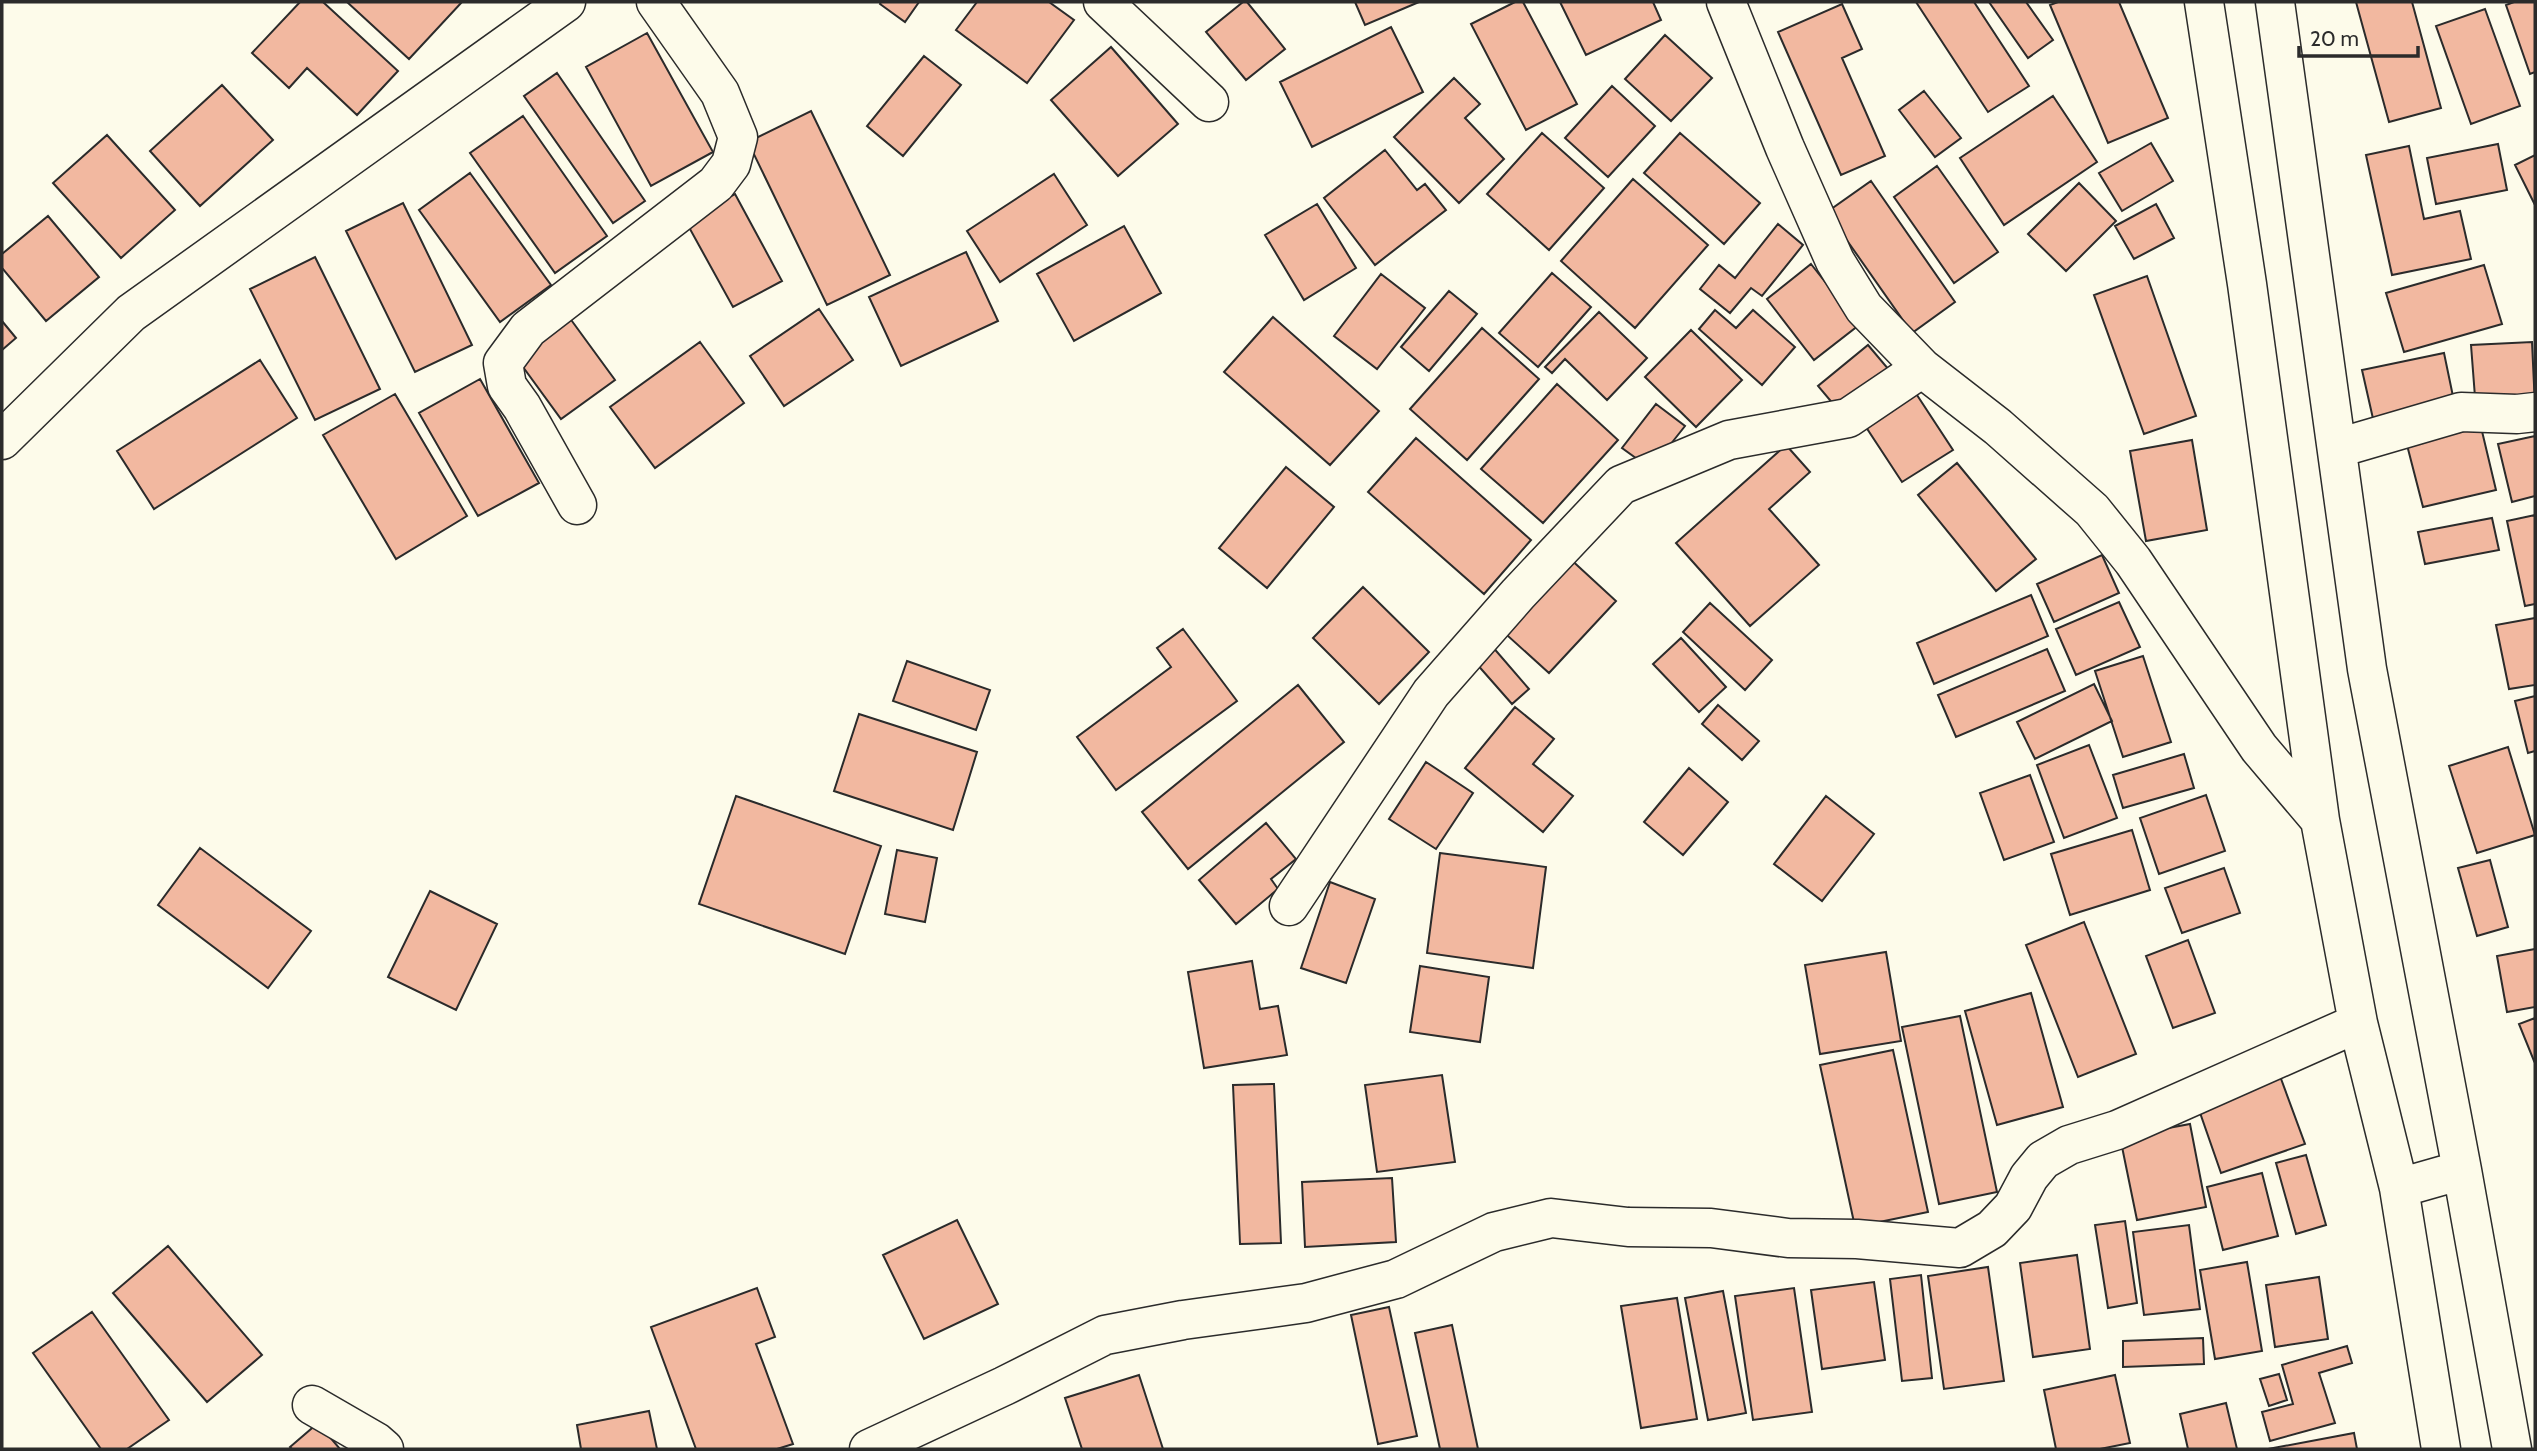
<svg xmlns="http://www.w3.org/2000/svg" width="2537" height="1451" font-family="Cabin,sans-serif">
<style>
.building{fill:#f2b8a0;stroke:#2b2b2b;stroke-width:2}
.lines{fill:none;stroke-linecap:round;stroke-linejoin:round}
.minor-casing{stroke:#2b2b2b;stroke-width:41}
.minor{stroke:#fdfbea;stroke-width:38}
</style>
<rect width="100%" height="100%" fill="#fdfbea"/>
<path class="building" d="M 300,2 L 323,2 L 398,71 L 357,115 L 307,68 L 289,88 L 252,53 Z
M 347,2 L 462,2 L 409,59 Z
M 881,2 L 919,2 L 905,22 L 880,4 Z
M 977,2 L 1049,2 L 1074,20 L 1027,83 L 956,30 Z
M 1243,2 L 1247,2 L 1285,49 L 1246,80 L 1206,32 Z
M 1355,2 L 1419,2 L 1365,25 Z
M 1515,2 L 1523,2 L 1577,104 L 1526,130 L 1471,24 Z
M 1560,2 L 1653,2 L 1661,20 L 1586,55 Z
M 1916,2 L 1974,2 L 2029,86 L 1988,112 Z
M 1989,2 L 2026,2 L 2053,40 L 2028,58 Z
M 2058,2 L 2119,2 L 2168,118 L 2108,143 L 2050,5 Z
M 2356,2 L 2412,2 L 2441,108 L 2389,122 Z
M 2514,2 L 2535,2 L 2535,72 L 2530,74 L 2506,5 Z
M 1842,4 L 1862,49 L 1842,58 L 1885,156 L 1841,175 L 1778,32 Z
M 2485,9 L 2520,106 L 2471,124 L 2436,26 Z
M 1391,27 L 1423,92 L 1312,147 L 1280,82 Z
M 647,33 L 713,152 L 651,186 L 586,67 Z
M 1665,35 L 1712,78 L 1671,121 L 1625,79 Z
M 1111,47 L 1178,124 L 1118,176 L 1051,100 Z
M 924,56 L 961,85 L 903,156 L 867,126 Z
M 557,73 L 645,201 L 613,223 L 524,96 Z
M 1454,78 L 1480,104 L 1465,118 L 1504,159 L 1459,203 L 1394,137 Z
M 222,85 L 273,140 L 200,206 L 150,151 Z
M 1612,86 L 1655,126 L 1608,177 L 1565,138 Z
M 1924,91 L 1961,138 L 1935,157 L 1899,110 Z
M 2053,96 L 2097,162 L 2004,225 L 1960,158 Z
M 811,111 L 890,275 L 827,305 L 748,142 Z
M 523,116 L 607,236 L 555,273 L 470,153 Z
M 1542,133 L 1604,188 L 1549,250 L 1487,194 Z
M 1680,133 L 1760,203 L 1724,244 L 1644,173 Z
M 107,135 L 175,210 L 121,258 L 53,183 Z
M 2151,143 L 2173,181 L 2122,211 L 2099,173 Z
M 2498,144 L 2507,190 L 2436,204 L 2427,158 Z
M 2409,146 L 2424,219 L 2460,211 L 2471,259 L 2392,275 L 2366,155 Z
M 1385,150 L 1417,190 L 1425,184 L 1446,210 L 1375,265 L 1324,198 Z
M 2535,155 L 2535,205 L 2515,165 Z
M 1937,166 L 1998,252 L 1954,283 L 1894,197 Z
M 470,173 L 551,285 L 500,322 L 419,210 Z
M 1054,174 L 1087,225 L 1000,282 L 967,231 Z
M 1633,179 L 1708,245 L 1635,328 L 1561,261 Z
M 1871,181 L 1955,302 L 1912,333 L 1827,212 Z
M 2079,183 L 2116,221 L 2066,271 L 2028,234 Z
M 735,194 L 782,281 L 733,307 L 685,220 Z
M 403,203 L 472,345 L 415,372 L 346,231 Z
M 1317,204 L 1356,268 L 1304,300 L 1265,235 Z
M 2156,204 L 2174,238 L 2134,259 L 2115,226 Z
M 48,216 L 99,277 L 46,321 L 2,268 L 2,254 Z
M 1778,224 L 1803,245 L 1762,296 L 1751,288 L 1730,313 L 1700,289 L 1719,265 L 1735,278 Z
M 1124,226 L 1161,293 L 1074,341 L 1037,274 Z
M 966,252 L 998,321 L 901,366 L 869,297 Z
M 315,257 L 380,389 L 315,420 L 250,289 Z
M 1811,264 L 1859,325 L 1814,360 L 1767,299 Z
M 2484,265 L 2502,324 L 2404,352 L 2386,293 Z
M 1552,273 L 1591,307 L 1538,367 L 1499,333 Z
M 1381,274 L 1425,308 L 1377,369 L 1334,336 Z
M 2147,276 L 2196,416 L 2144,434 L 2094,295 Z
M 1449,291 L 1477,314 L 1429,371 L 1401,347 Z
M 819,309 L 853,360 L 784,406 L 750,356 Z
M 1715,310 L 1736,328 L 1753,310 L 1795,347 L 1762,385 L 1699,329 Z
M 1599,312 L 1647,358 L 1607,400 L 1565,359 L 1552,373 L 1545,367 Z
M 569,317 L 615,380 L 561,419 L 515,356 Z
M 1273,317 L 1379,411 L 1330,465 L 1224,372 Z
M 2,321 L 16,338 L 2,350 Z
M 1482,328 L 1539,379 L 1467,460 L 1410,409 Z
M 1691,330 L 1742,380 L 1696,427 L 1645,377 Z
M 700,342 L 744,403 L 655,468 L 610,407 Z
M 2532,342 L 2535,406 L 2476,410 L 2471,345 Z
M 1868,345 L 1890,371 L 1840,412 L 1818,386 Z
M 2444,353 L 2455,406 L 2374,423 L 2362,370 Z
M 260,360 L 297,418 L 154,509 L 117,451 Z
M 480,379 L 539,483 L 478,516 L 419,413 Z
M 1557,384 L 1618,440 L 1543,523 L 1481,469 Z
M 1915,392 L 1953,450 L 1902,482 L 1864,424 Z
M 395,394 L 467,516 L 396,559 L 323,435 Z
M 1656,404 L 1685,426 L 1651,469 L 1622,448 Z
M 2481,427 L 2496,490 L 2423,507 L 2407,445 Z
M 2535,436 L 2535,496 L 2512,502 L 2498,444 Z
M 1416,438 L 1531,540 L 1484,594 L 1368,492 Z
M 2192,440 L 2207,530 L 2146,541 L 2130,451 Z
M 1786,445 L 1810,472 L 1769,509 L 1819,565 L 1750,626 L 1676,543 Z
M 1957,463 L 2036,559 L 1996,591 L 1918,495 Z
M 1286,467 L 1334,507 L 1267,588 L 1219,548 Z
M 2535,515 L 2535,604 L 2525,606 L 2507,521 Z
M 2492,518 L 2499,550 L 2425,564 L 2418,532 Z
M 1566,555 L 1616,601 L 1549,673 L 1498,627 Z
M 2102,555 L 2119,593 L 2054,622 L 2037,584 Z
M 1363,587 L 1429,652 L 1379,704 L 1313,638 Z
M 2031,595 L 2048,636 L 1934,684 L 1917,643 Z
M 2119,602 L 2140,647 L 2076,675 L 2056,629 Z
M 1710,603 L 1772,660 L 1745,690 L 1683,632 Z
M 2535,618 L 2535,685 L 2509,689 L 2496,625 Z
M 1183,629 L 1237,701 L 1116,790 L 1077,737 L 1171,667 L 1157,648 Z
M 1485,638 L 1529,689 L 1512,704 L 1468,654 Z
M 1681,638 L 1726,687 L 1699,712 L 1653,664 Z
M 2047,649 L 2065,691 L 1956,737 L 1938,695 Z
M 2143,656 L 2171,742 L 2123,757 L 2095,671 Z
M 907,661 L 990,690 L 976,730 L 893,701 Z
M 2094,684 L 2112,721 L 2035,759 L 2017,722 Z
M 1298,685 L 1344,742 L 1188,869 L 1142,812 Z
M 2535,696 L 2535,751 L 2528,753 L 2515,701 Z
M 1718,705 L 1759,741 L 1742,760 L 1702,724 Z
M 1515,707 L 1554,739 L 1533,764 L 1573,796 L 1543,832 L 1465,768 Z
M 859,714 L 977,752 L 953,830 L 834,791 Z
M 2089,745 L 2117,818 L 2064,838 L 2037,765 Z
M 2508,747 L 2535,835 L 2477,853 L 2449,766 Z
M 2184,754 L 2194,788 L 2123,808 L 2113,775 Z
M 1426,762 L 1473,793 L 1436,849 L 1389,819 Z
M 1689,768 L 1728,802 L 1683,855 L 1644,822 Z
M 2030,775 L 2054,842 L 2004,860 L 1980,793 Z
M 2206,795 L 2225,851 L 2159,874 L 2140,818 Z
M 736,796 L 881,846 L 845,954 L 699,904 Z
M 1826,796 L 1874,834 L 1822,901 L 1774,864 Z
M 1266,823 L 1296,859 L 1271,879 L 1278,889 L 1236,924 L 1199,880 Z
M 2132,830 L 2150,890 L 2070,915 L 2051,854 Z
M 200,848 L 311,931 L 268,988 L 158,905 Z
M 897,850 L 937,858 L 925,922 L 885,914 Z
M 1440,853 L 1546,867 L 1533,968 L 1427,953 Z
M 2490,860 L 2508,927 L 2477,936 L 2458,868 Z
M 2224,868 L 2240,913 L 2182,933 L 2165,888 Z
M 1330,882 L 1375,899 L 1346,983 L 1301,968 Z
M 430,891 L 497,924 L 456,1010 L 388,977 Z
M 2084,922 L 2136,1054 L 2078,1077 L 2026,945 Z
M 2188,940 L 2215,1013 L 2173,1028 L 2146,956 Z
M 2535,949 L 2535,1007 L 2507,1012 L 2497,956 Z
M 1886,952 L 1901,1041 L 1820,1054 L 1805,965 Z
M 1252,961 L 1260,1009 L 1278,1006 L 1287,1055 L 1204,1068 L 1188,972 Z
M 1420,966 L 1489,977 L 1480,1042 L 1410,1032 Z
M 2031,993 L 2063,1107 L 1997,1125 L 1965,1011 Z
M 1960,1016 L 1997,1192 L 1939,1204 L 1902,1027 Z
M 2535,1018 L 2535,1060 L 2534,1061 L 2519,1024 Z
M 1893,1050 L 1928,1212 L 1855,1227 L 1820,1065 Z
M 1442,1075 L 1455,1162 L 1377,1172 L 1365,1085 Z
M 2280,1076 L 2305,1144 L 2221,1173 L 2197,1104 Z
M 1274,1084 L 1281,1243 L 1240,1244 L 1233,1085 Z
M 2190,1124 L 2206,1207 L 2137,1220 L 2120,1137 Z
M 2306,1155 L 2326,1225 L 2296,1234 L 2276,1163 Z
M 2262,1173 L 2278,1236 L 2223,1250 L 2207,1187 Z
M 1392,1178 L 1396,1242 L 1305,1247 L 1302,1182 Z
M 957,1220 L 998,1304 L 924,1339 L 883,1255 Z
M 2125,1221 L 2137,1303 L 2108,1308 L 2095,1225 Z
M 2189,1225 L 2200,1309 L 2144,1315 L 2133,1232 Z
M 168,1246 L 262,1355 L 207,1402 L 113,1293 Z
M 2077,1255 L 2090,1349 L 2033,1357 L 2020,1263 Z
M 2247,1262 L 2262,1351 L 2215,1359 L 2200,1270 Z
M 1988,1267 L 2004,1381 L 1944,1389 L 1928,1276 Z
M 1921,1275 L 1932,1378 L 1902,1381 L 1890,1279 Z
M 2319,1277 L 2328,1339 L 2275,1347 L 2266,1285 Z
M 1874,1282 L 1885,1360 L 1822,1369 L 1811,1290 Z
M 757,1288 L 775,1337 L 756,1344 L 793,1444 L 777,1449 L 696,1449 L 651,1327 Z
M 1794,1288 L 1812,1412 L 1753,1420 L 1735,1296 Z
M 1723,1291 L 1746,1413 L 1708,1420 L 1685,1298 Z
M 1677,1298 L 1697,1419 L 1641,1428 L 1621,1306 Z
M 1389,1307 L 1417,1436 L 1378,1444 L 1351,1315 Z
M 92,1312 L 169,1420 L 127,1449 L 101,1449 L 33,1353 Z
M 1452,1325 L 1478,1449 L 1440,1449 L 1415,1333 Z
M 2203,1338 L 2204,1364 L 2123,1367 L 2123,1341 Z
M 2347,1346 L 2352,1363 L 2319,1373 L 2335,1423 L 2270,1441 L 2262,1412 L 2293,1404 L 2282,1365 Z
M 2279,1374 L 2287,1400 L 2269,1406 L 2260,1379 Z
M 1139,1375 L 1163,1449 L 1082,1449 L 1065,1398 Z
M 2115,1375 L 2130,1443 L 2100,1449 L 2056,1449 L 2044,1390 Z
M 2226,1403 L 2237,1449 L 2188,1449 L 2180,1414 Z
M 649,1411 L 657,1449 L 581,1449 L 577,1425 Z
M 318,1423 L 340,1449 L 292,1449 L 290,1447 Z
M 2354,1433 L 2357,1449 L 2268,1449 Z"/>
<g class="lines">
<g class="minor-casing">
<path id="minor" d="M 1103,2 L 1209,102
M 1726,2 L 1785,148 L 1835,261 L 1864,308 L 1922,368 L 1998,427 L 2092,510 L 2133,561 L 2259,748 L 2320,820
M 2204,2 L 2247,284 L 2320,820 L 2358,1023 L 2399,1188 L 2441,1449
M 2275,2 L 2367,669 L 2462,1170 L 2512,1449
M 2,440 L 131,313 L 566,2
M 2338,448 L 2461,412 L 2517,414 L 2535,412
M 577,505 L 522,407 L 507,386 L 503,363 L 528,329 L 716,184 L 731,164 L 738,137 L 720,93 L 656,2
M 1289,906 L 1431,693 L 1518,594 L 1621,485 L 1729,440 L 1848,418 L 1922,368
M 2399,1188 L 2462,1170
M 312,1405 L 376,1442 L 384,1449
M 869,1449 L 1004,1386 L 1105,1335 L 1183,1320 L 1306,1303 L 1396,1279 L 1494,1232 L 1551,1218 L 1628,1227 L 1711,1228 L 1788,1238 L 1857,1239 L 1960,1248 L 1992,1229 L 2013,1207 L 2029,1177 L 2043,1160 L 2069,1145 L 2117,1130 L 2358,1023"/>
</g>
<use href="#minor" class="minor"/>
</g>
<rect width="2537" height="1451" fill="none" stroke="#2b2b2b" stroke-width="7"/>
<path d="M2299 46v10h119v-10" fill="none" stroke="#2b2b2b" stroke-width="3.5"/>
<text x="2310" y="46" font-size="21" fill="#2b2b2b" stroke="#fdfbea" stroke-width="5" paint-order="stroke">20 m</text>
</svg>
